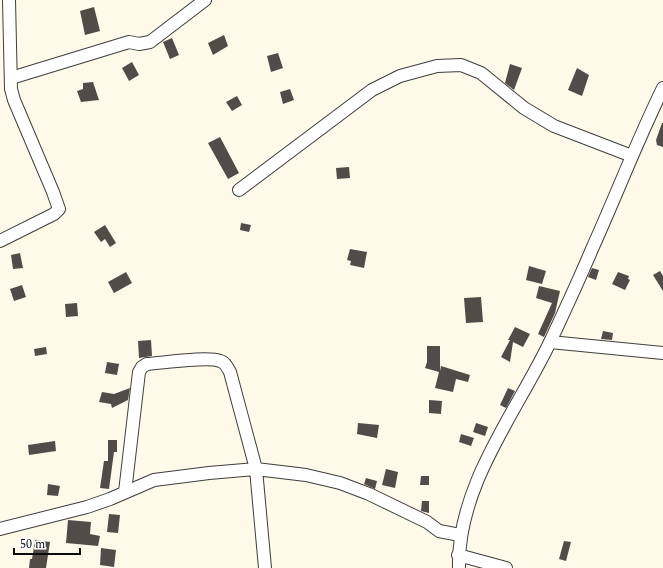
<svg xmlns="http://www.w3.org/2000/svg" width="663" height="568" font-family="Spectral,serif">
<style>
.building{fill:#534b48}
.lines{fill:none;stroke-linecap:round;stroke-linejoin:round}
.minor-casing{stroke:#3e3e3e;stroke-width:14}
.minor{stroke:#fff;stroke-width:12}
</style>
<rect width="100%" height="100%" fill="#fef9e9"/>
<path class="building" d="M 94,7 L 100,31 L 85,35 L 80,11 Z
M 224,35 L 228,46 L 213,55 L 208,43 Z
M 172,38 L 179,55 L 170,59 L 163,42 Z
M 278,53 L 283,68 L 271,72 L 267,56 Z
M 132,62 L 139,75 L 129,81 L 122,68 Z
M 510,64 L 522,68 L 514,90 L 505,83 Z
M 577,68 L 589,75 L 582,96 L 568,90 Z
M 93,82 L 99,100 L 81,102 L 77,91 L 83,89 L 83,83 Z
M 290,89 L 294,100 L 283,104 L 280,92 Z
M 237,96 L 242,105 L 232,111 L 226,102 Z
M 662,123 L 663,123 L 663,147 L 657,145 L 656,140 Z
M 220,137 L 239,173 L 228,179 L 208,143 Z
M 349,167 L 350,178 L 337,179 L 336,168 Z
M 241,223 L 251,225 L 249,232 L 240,230 Z
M 105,225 L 116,243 L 110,247 L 105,239 L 101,242 L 94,232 Z
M 350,249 L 367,252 L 364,268 L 350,265 L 351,261 L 347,260 Z
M 20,253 L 23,268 L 13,269 L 11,255 Z
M 529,266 L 546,271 L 542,284 L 526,280 Z
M 592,268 L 599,270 L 596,280 L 588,277 Z
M 660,271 L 663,276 L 663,291 L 653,275 Z
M 126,272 L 132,283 L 114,293 L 108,282 Z
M 618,272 L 629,276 L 628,279 L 630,280 L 625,290 L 612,284 Z
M 22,285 L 26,297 L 14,301 L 10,289 Z
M 539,286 L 560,291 L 555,313 L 544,337 L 538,334 L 552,303 L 536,298 Z
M 481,297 L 483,322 L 466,323 L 464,298 Z
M 77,303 L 78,316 L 66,317 L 65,304 Z
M 515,327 L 530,334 L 523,347 L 513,342 L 510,362 L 501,357 L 510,340 L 508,340 Z
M 603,331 L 613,333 L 612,340 L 601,339 Z
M 151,340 L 152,356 L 139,358 L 138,341 Z
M 427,346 L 440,346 L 440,371 L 441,366 L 470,375 L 468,382 L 456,379 L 453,392 L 435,388 L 439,372 L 425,368 L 427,362 Z
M 46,347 L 47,354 L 35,356 L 34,349 Z
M 107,362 L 119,364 L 117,375 L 105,373 Z
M 130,388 L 128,400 L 112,408 L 111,404 L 99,402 L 102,392 L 114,394 Z
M 508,388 L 515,391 L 506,408 L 500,405 Z
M 429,400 L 442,401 L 441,414 L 429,413 Z
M 358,423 L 379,425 L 377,438 L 357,434 Z
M 476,423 L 488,427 L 485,436 L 473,432 Z
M 461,434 L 474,438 L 471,446 L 459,442 Z
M 108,440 L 117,440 L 117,452 L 114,452 L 109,489 L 100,488 L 104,461 L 108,461 Z
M 55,441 L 56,451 L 29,455 L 28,445 Z
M 386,469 L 398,472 L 395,488 L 382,485 Z
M 421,476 L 429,476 L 429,485 L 420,485 Z
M 366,478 L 377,481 L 375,489 L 364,484 Z
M 48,484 L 60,486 L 58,496 L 47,495 Z
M 422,501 L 429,501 L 429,513 L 421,511 Z
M 109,514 L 120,515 L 118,533 L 107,532 Z
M 68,520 L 91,522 L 90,534 L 100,536 L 98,546 L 66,543 Z
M 35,540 L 50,542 L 46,568 L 29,568 L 30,559 L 32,559 Z
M 564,541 L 571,542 L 566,561 L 559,559 Z
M 101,548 L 116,550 L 114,567 L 100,565 Z"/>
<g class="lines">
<g class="minor-casing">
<path id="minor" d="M 11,78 L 129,42 L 139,44 L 150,42 L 205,0
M 239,190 L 372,90 L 400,76 L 437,66 L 461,65 L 481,73 L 524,108 L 554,126 L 632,156
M 0,241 L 54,214 L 59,209 L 53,192 L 14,100 L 11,89 L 9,0
M 550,342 L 663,353
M 125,492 L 139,372 L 142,367 L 147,364 C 163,363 208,356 220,361 C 225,362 227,367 230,372 L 256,469 L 265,568
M 0,529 L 87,507 L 110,499 L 154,480 L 209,473 L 256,469 L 306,475 L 340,483 L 369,494 L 427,522 L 439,531 L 460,535
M 458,555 L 506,568
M 459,568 C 457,485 517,412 551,340 C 565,310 579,280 592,249 C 616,196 637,141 663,88"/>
</g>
<use href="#minor" class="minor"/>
</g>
<path d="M14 548v6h66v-6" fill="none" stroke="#0b0b0b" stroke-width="2"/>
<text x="20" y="548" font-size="12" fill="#0b0b0b" stroke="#ffffff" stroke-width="3" paint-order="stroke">50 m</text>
</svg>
